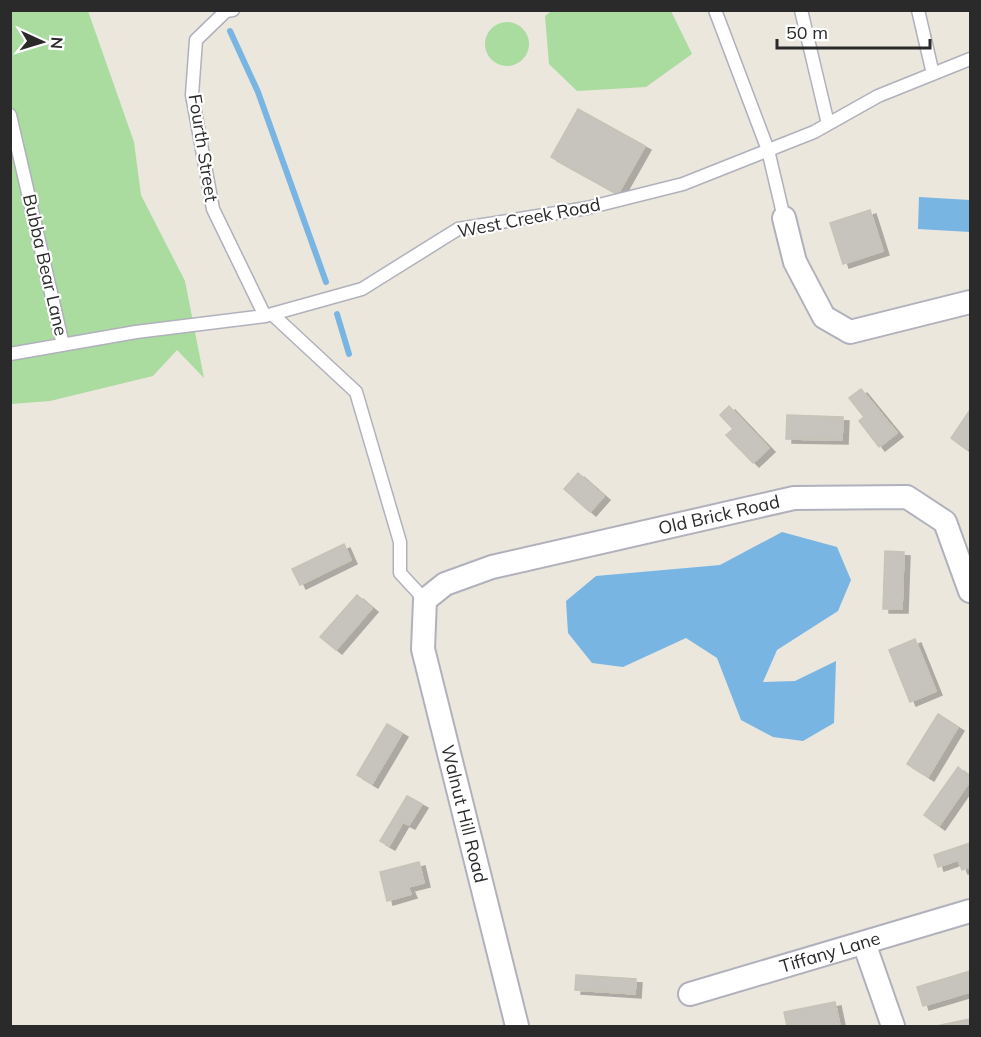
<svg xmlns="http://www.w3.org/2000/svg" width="981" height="1037" font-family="Mulish,sans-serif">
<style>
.green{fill:#a9dc9e}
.water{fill:#79b5e3}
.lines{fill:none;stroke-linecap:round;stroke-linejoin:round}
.stream{stroke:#79b5e3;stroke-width:6}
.building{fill:#c6c4bc;stroke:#c6c3b7;stroke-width:1.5;filter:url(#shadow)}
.service-casing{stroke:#b0b1bc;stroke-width:15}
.minor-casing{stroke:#b0b1bc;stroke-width:26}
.service{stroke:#fff;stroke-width:12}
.minor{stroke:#fff;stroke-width:22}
.labels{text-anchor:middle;stroke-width:4.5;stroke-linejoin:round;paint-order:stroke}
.street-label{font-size:18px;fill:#2a2a2a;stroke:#fff}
</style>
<defs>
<filter id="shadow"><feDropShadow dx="6" dy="4" stdDeviation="0" flood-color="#0004"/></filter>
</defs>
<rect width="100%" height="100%" fill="#ebe7dd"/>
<path class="green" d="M 553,10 L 671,11 L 692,54 L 646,87 L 577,91 L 549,64 L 545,16 Z
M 11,11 L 88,11 L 134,142 L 141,195 L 185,281 L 204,378 L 177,350 L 153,376 L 50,401 L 11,404 Z
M485 44a22 22 0 1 1 44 0a22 22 0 1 1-44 0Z"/>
<path class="water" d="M 919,197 L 970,200 L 970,232 L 918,229 Z
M 782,532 L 837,547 L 851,580 L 838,611 L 777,650 L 763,682 L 795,681 L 836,661 L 834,723 L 803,741 L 773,737 L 741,720 L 717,658 L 686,638 L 623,667 L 592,663 L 568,633 L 566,601 L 596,576 L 720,565 Z"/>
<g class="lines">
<path class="stream" d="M 230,31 L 258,92 L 326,282
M 337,314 L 349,354"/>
</g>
<path class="building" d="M 578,109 L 645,146 L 618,194 L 551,157 Z
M 870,210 L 883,251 L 843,264 L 830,223 Z
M 861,389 L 897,433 L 879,447 L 859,421 L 864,417 L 849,398 Z
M 729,406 L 769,448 L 753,463 L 726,435 L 733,429 L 720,415 Z
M 970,410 L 970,445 L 967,450 L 951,438 Z
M 787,415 L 843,417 L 842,440 L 786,439 Z
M 578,473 L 604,496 L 590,512 L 564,489 Z
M 344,544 L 351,560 L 300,585 L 292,569 Z
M 885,551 L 904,552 L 902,609 L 883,609 Z
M 357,595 L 372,608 L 336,650 L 320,637 Z
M 915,639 L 936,691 L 910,702 L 889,650 Z
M 938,714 L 958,727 L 928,777 L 907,764 Z
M 387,724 L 402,733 L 372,784 L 357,775 Z
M 958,767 L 970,777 L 970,781 L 939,826 L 924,815 Z
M 407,796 L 422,804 L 409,825 L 403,822 L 389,846 L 380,841 Z
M 970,843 L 970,867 L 962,870 L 958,860 L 938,867 L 934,855 Z
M 419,862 L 424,883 L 408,887 L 411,894 L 387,901 L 380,872 Z
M 970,971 L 970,992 L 923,1006 L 917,987 Z
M 576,975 L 636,979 L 635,994 L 575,990 Z
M 835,1002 L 840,1026 L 787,1026 L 784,1012 Z
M 970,1019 L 970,1026 L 936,1026 Z"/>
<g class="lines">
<g class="service-casing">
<path id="service" d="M 233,10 L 226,11 L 196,40 L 192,95 L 213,209 L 265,316
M 715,10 L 768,150 L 784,218
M 801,10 L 828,124
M 918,10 L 933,74
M 10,115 L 63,345
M 272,314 L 356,392 L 400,542 L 400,573 L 425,600
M 10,354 L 136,332 L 265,316 L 362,289 L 458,229 L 587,208 L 683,184 L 814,132 L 878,96 L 970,59"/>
</g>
<g class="minor-casing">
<g id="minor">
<path d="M 784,218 L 795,262 L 824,317 L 850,332 L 970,302"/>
<path d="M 864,943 L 893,1026"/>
<path id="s1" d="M 690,994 L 970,911"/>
<path id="s2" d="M 517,1026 L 423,649 L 425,600 L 445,584 L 492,567 L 794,498 L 907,497 L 945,522 L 970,591"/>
</g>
</g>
<use href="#service" class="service"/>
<use href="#minor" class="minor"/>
</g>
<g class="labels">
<g class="street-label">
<text transform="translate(203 148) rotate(81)" y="6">Fourth Street</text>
<text transform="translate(529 218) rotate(-11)" y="6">West Creek Road</text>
<text transform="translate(45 265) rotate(77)" y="6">Bubba Bear Lane</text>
<text dy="6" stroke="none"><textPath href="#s2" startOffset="746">Old Brick Road</textPath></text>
<text transform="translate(464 814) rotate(76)" y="6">Walnut Hill Road</text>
<text dy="6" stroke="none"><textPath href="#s1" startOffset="146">Tiffany Lane</textPath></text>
</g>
</g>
<rect width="981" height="1037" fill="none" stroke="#2a2a2a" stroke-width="24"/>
<g transform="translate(42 42) rotate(94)" stroke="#ffffff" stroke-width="4.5" paint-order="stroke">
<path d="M0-4.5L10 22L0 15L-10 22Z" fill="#2a2a2a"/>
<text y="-9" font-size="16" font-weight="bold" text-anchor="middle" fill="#2a2a2a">N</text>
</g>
<path d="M777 39v9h153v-9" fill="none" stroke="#2a2a2a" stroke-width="3"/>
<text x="786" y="39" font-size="18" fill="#2a2a2a" stroke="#ffffff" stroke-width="4.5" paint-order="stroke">50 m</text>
</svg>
